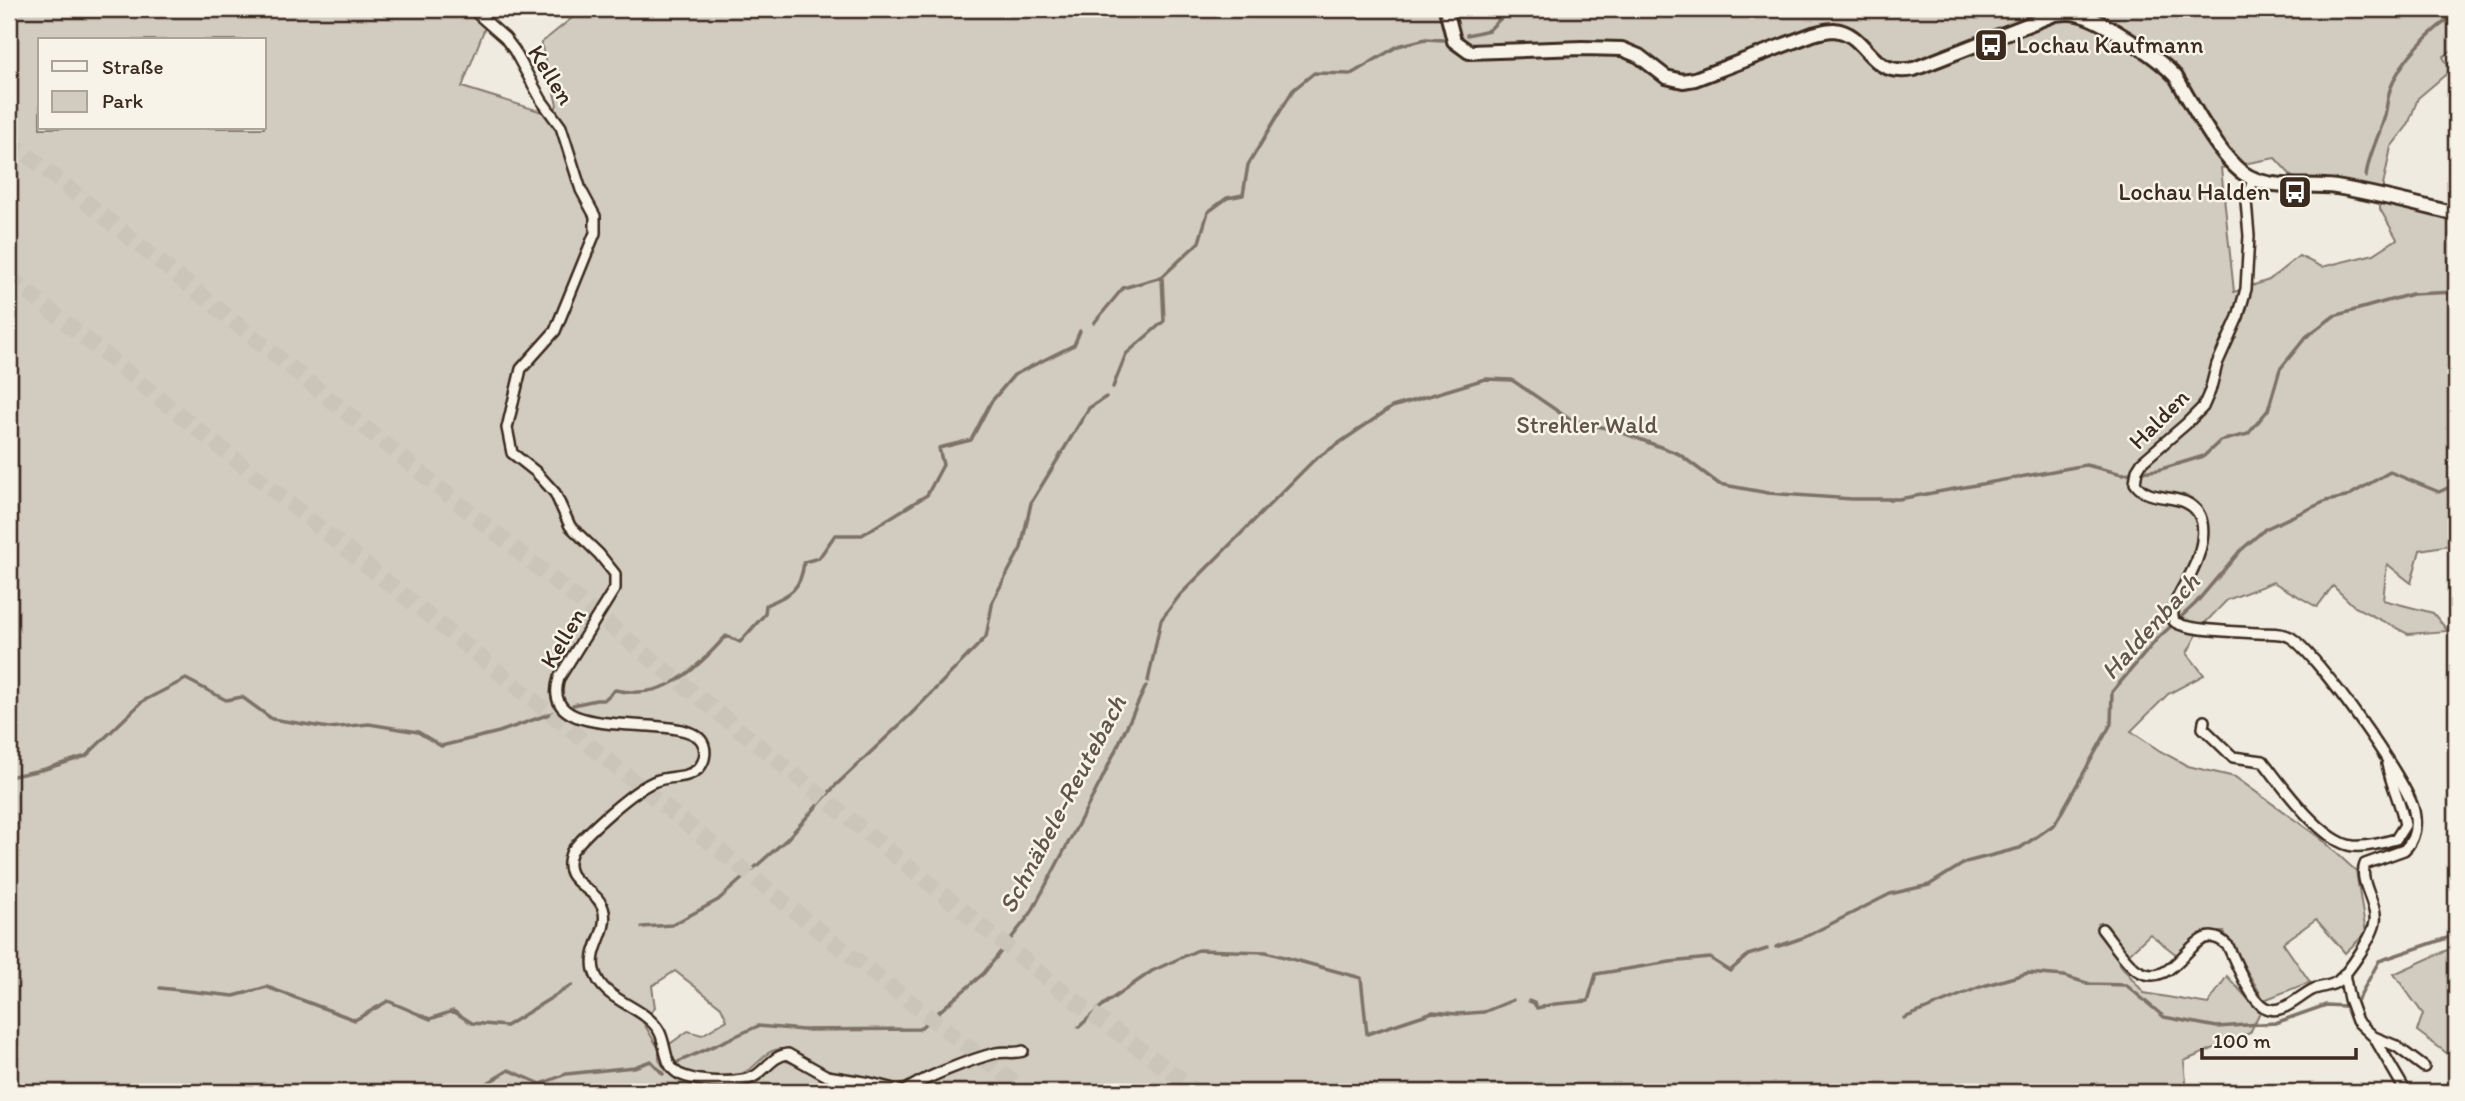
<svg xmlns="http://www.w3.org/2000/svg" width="2465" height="1101" font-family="Itim,sans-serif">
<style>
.green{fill:#d1cbc0;stroke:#867a6f;stroke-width:2;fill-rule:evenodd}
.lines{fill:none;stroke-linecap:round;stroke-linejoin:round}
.stream{stroke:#7e7266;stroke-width:3.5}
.highway-tunnel{stroke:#cbc4b9;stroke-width:16;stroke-dasharray:16 8;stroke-linecap:butt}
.street-casing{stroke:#3b2a1e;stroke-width:14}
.secondary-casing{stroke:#3b2a1e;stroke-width:18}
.street{stroke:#f7f3e8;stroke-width:9}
.secondary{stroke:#f7f3e8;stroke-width:12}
.labels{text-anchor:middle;stroke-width:5;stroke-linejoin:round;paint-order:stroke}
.poi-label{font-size:24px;fill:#3b2a1e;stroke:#f7f3e8;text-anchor:start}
.street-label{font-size:24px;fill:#3b2a1e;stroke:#f7f3e8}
.park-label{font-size:24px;fill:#605246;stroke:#f7f3e8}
.water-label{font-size:26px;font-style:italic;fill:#625448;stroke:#f7f3e8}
</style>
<rect width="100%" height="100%" fill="#efebe0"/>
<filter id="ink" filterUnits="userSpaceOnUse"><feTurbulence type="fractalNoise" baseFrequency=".0143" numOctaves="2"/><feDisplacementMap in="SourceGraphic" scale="14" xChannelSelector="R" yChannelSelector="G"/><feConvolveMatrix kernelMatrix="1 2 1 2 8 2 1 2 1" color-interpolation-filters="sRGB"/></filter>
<g filter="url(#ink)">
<path class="green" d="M 9,9 L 472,9 L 487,22 L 462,87 L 552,115 L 557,105 L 541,43 L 583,9 L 2456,9 L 2456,47 L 2443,57 L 2451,70 L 2418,98 L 2408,125 L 2391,147 L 2381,195 L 2456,214 L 2456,544 L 2420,550 L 2411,583 L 2387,564 L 2383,600 L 2433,613 L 2448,631 L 2408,634 L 2355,607 L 2333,586 L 2317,607 L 2273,582 L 2227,600 L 2201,627 L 2187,653 L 2204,675 L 2168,694 L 2131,731 L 2160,751 L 2188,766 L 2235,777 L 2320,838 L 2356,871 L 2366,933 L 2345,953 L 2316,919 L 2283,943 L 2310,982 L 2264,1000 L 2224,932 L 2204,932 L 2178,956 L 2150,934 L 2119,963 L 2144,993 L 2208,1004 L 2227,976 L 2260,1012 L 2250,1033 L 2184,1061 L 2187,1092 L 925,1092 L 920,1089 L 950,1073 L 972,1065 L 978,1054 L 897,1087 L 849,1074 L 841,1078 L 784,1049 C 767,1048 763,1060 750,1069 C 741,1075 728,1079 718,1084 C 689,1073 678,1078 667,1046 L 688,1031 L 702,1035 L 727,1020 L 721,1007 L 675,971 L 652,986 L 655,1008 L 643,1022 L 659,1049 L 659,1059 L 662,1065 L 702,1090 L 729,1088 L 767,1062 L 779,1058 L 844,1085 L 867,1084 L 891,1092 L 9,1092 ZM 40,40 L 264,40 L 264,128 L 40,128 ZM 2275,158 L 2299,184 L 2380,196 L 2380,209 L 2397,239 L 2374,254 L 2322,267 L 2299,256 L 2269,280 L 2234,292 L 2221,168 Z
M 2456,946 L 2456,1060 L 2417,1031 L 2423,1014 L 2394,974 Z"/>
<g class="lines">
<path class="stream" d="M 1467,35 L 1489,30 L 1505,14 L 1523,9
M 2366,177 C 2368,155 2378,139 2384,119 C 2387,109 2387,97 2391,87 C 2402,58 2431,30 2456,14
M 1094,323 L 1123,288 L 1162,277 L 1199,242 L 1208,212 L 1227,198 L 1243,195 L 1248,165 L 1293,90 L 1314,73 L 1351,74 L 1398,46 L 1426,39 L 1443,40
M 1113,387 L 1126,354 L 1164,321 L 1162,277
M 1148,681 L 1161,620 L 1180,595 L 1314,460 L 1392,407 L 1485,379 L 1512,380 L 1569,419 L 1618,431 L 1679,454 L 1719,484 L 1768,493 L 1852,499 L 1899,499 L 2086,465 L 2122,474 L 2158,470 L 2204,456 L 2220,441 L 2248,434 L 2268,410 L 2280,369 L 2306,337 L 2334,316 L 2412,294 L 2456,292
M 573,705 L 596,700 L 604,700 L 615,690 C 665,701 695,670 726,636 L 740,642 L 765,614 L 766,605 C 790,595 801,590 804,562 L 819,558 L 835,535 L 862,535 L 927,495 L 943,465 L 939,448 L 971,440 L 991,402 L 1014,375 L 1074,345 L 1080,331
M 9,777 L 45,769 L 86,756 L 143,701 L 186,679 L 226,700 L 242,697 L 272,719 L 329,728 L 369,724 L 418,732 L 441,746 L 499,732 L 558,711
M 642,927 L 672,925 L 718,900 L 787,839 L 835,786 L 910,715 L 986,637 L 993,600 L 1021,548 L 1031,503 L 1089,408 L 1106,397
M 1776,947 L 1805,937 L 1890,894 L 1929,885 L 1966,862 L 2020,848 L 2055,824 L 2111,724 L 2112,692 L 2157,639 L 2195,604 L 2240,551 L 2265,529 L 2326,501 L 2346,497 L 2390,472 L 2439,492 L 2456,484
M 160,988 L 234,996 L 267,987 L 355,1020 L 388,1001 L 430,1019 L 453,1011 L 472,1023 L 506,1026 L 572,985
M 1529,1001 L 1534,1003 L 1537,1008 L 1555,1004 L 1588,1001 L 1596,974 L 1670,962 L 1710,958 L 1730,971 L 1748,955 L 1767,949
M 1904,1018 L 1980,987 L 2028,973 L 2064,976 L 2090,984 L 2126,985 L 2164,1017 L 2217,1027 L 2275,1023 L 2326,1005 L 2344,1006 L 2357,1001 L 2379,961 L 2456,935
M 1079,1027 L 1103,1005 L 1152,971 L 1198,950 L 1266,952 L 1361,978 L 1367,1034 L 1433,1012 L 1457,1014 L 1484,1012 L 1513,1000
M 678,1062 L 758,1026 L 803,1030 L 919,1029 L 984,973 L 1031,913 L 1100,783 L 1146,686
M 38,1092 C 50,1083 78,1087 92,1092
M 473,1092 L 509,1070 L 541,1084 L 566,1074 L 634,1067 L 651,1061 L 663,1074"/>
<path class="highway-tunnel" d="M 9,140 L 1070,997 L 1198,1092
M 9,277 L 832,941 L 1026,1092"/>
<g class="street-casing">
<path id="street" d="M 472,9 L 505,38 L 514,50 L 542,101 L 561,127 L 581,190 L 595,216 L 595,233 L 555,331 L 521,369 L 507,428 L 512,453 L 536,472 L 555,493 L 570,526 L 599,554 L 615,574 L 615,588 L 559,678 C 537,747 678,710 701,740 C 707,748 706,761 698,769 C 686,780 667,775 653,782 C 631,792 587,832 572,851 C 557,885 600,886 604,912 C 608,932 589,949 594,970 C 602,1002 644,1005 659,1031 C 667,1045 663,1065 679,1074 C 696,1082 725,1083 743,1080 C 763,1078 769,1056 788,1054 L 827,1076 L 870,1083 L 906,1092
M 2204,721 L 2203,728 L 2233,757 L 2263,761 C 2281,785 2323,843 2353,846 C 2368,847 2382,843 2396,839 L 2405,825 C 2401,803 2391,785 2387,764
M 2102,929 C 2111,940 2126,963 2137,970 C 2179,996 2193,910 2228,946 C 2236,962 2249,998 2264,1007 C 2281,1017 2298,997 2312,990 C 2320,986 2331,987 2338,981 C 2349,972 2373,936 2375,922 C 2378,903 2358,883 2365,864 L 2404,850 C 2415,840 2417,825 2414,811 C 2409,783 2315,651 2290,637 C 2280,632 2269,634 2258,633 C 2241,632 2184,631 2174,621 C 2168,607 2186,584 2192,571 C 2202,551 2213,514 2185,502 C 2168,495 2146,500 2135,483 L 2137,470 L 2142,462 L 2186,424 L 2203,407 L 2210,391 L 2217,364 L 2238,317 L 2246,289 L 2249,236 L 2246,201 L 2253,180
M 2344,974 L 2349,999 L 2357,1021 L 2374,1037 L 2396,1046 L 2424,1067
M 2374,1037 L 2406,1092
M 904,1092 C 919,1079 975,1058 996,1053 C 1005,1051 1015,1054 1023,1051"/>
</g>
<g class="secondary-casing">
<path id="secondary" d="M 1446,9 L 1454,41 L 1469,52 L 1582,48 L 1622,49 L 1639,56 L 1666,77 L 1683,81 L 1695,79 L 1813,34 C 1820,32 1828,30 1834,30 C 1870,34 1867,78 1914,69 L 2055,14 C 2063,13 2070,12 2077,14 C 2102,19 2159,58 2176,77 C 2192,104 2219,156 2243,173 C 2268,191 2307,183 2336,187 C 2377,194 2416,204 2456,214"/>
</g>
<use href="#street" class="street"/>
<use href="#secondary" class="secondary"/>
</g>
</g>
<defs>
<g id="bus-square" transform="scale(1.75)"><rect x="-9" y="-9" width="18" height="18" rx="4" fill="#3b2a1e" stroke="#f7f3e8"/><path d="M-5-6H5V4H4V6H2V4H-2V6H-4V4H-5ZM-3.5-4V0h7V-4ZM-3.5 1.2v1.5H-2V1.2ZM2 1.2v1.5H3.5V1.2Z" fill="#fff"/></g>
</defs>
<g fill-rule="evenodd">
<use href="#bus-square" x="1991" y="45"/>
<use href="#bus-square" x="2295" y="192"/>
</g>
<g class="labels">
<g class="poi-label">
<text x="2016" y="53">Lochau Kaufmann</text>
<text x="2270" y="200" text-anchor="end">Lochau Halden</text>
</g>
<g class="street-label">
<text transform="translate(551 75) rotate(58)" y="8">Kellen</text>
<text transform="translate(2159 419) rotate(-45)" y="8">Halden</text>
<text transform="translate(563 638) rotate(-59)" y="8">Kellen</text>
</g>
<g class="park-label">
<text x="1587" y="433">Strehler Wald</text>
</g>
<g class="water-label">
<text transform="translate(2150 626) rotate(-48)" y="9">Haldenbach</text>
<text transform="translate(1062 804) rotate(-62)" y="9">Schnäbele-Reutebach</text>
</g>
</g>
<rect width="2465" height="1101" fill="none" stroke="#f7f3e8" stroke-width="35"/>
<rect x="18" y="18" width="2430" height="1066" fill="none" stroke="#3b2a1e" stroke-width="2.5" filter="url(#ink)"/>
<rect x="38" y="38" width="228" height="91" fill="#f7f3e8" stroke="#aca397" stroke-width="2"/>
<rect x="52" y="61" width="35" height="10" fill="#f7f3e8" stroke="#aca397" stroke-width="2"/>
<text x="102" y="74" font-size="21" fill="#3b2a1e">Straße</text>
<rect x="52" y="91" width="35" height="21" fill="#d1cbc0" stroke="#aca397" stroke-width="2"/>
<text x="102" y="108" font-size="21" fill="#3b2a1e">Park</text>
<path d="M2202 1048v10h154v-10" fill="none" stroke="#3b2a1e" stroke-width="3.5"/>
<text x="2213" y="1048" font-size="21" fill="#3b2a1e" stroke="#f7f3e8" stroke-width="5" paint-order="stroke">100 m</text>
</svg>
